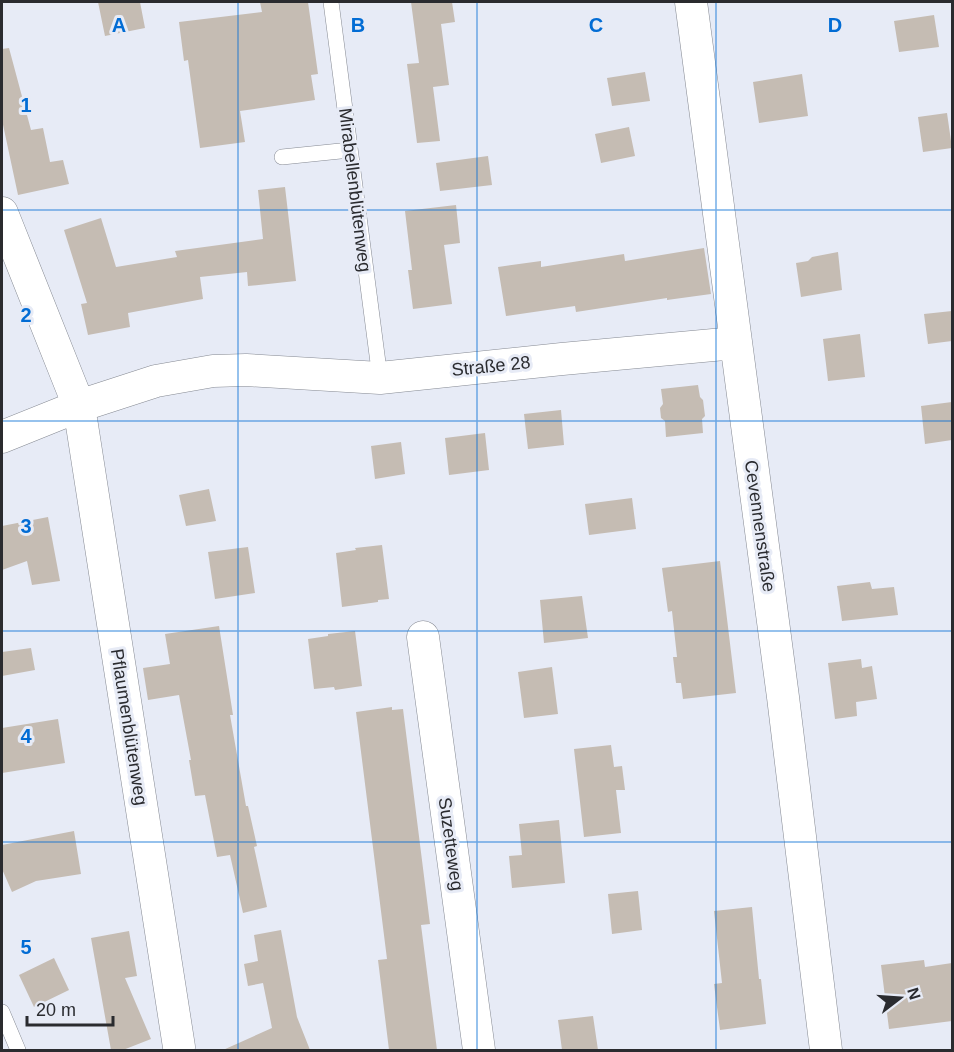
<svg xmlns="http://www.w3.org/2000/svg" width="954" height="1052" font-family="Helvetica,sans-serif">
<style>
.building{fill:#c5bcb3}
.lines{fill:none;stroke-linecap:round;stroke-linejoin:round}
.lane-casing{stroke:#858992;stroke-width:16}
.street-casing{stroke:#858992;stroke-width:33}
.lane{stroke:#fff;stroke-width:15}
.street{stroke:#fff;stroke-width:32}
.grid{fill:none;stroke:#026cd4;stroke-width:1.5;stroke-opacity:0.55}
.labels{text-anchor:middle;stroke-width:6;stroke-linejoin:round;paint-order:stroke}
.street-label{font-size:18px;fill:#2a2b2f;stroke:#e7ebf6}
.grid-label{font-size:20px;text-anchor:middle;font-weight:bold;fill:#026cd4;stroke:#e7ebf6;stroke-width:6;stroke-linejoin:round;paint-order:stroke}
</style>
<rect width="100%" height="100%" fill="#e7ebf6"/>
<path class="building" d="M 98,2 L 140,2 L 145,28 L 105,36 Z
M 260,2 L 308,2 L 318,74 L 311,75 L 315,100 L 240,111 L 245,142 L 200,148 L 188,60 L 184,61 L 179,22 L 262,12 Z
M 411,2 L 452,2 L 455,22 L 441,24 L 449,85 L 433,87 L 440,141 L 417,143 L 407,64 L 419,63 Z
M 934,15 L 939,47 L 899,52 L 894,21 Z
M 9,48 L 31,130 L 43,128 L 50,162 L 63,160 L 69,184 L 18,195 L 2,120 L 2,49 Z
M 645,72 L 650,101 L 612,106 L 607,78 Z
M 802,74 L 808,116 L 759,123 L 753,82 Z
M 947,113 L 952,148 L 923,152 L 918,117 Z
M 629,127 L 635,156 L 601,163 L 595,134 Z
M 488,156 L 492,185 L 440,191 L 436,163 Z
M 285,187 L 296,281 L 248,286 L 247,272 L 200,277 L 203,299 L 128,313 L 130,327 L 88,335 L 81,304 L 87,303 L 64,230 L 101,218 L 116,267 L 177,257 L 175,251 L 263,239 L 258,190 Z
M 456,205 L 460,243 L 444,245 L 452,304 L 413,309 L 408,270 L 412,270 L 405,211 Z
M 704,248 L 711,294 L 667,300 L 667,298 L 576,312 L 575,306 L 506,316 L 498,267 L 541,261 L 541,267 L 624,254 L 625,261 Z
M 838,252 L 842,290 L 801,297 L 796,263 L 808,261 L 812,257 Z
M 952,311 L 952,341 L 928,344 L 924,314 Z
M 860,334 L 865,377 L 828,381 L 823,339 Z
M 698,385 L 700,397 L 703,400 L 705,416 L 702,419 L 703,433 L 666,437 L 665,421 L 661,418 L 660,408 L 663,404 L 661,389 Z
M 952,402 L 952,440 L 925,444 L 921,406 Z
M 561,410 L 564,445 L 528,449 L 524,414 Z
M 485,433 L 489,470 L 449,475 L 445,438 Z
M 401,442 L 405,474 L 375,479 L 371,446 Z
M 209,489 L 216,521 L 186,526 L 179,495 Z
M 632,498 L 636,529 L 589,535 L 585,504 Z
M 48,517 L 60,581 L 32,585 L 27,561 L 2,570 L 2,526 Z
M 382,545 L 389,599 L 378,600 L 378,602 L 342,607 L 336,553 L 356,550 L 355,548 Z
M 248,547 L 255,593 L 215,599 L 208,552 Z
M 720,561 L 736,693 L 683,699 L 681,683 L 676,683 L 673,657 L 677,657 L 672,611 L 668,612 L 662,568 Z
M 870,582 L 872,589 L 894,587 L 898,615 L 842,621 L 837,586 Z
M 582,596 L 588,638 L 544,643 L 540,600 Z
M 219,626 L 233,715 L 230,715 L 246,806 L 248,806 L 257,846 L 254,847 L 267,907 L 243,913 L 230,855 L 217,857 L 205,795 L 195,796 L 189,760 L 191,760 L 179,695 L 148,700 L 143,668 L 170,664 L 165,634 Z
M 355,631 L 362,686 L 335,690 L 334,687 L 314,689 L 308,639 L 328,636 L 328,634 Z
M 31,648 L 35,670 L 2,676 L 2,652 Z
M 861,659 L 862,668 L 872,666 L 877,699 L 856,702 L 857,716 L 835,719 L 828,663 Z
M 552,667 L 558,714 L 524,718 L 518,672 Z
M 392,707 L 392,710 L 403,709 L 430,924 L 421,925 L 437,1050 L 389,1050 L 378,960 L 387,959 L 356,712 Z
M 58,719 L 65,763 L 2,773 L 2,728 Z
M 611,745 L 614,767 L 622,766 L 625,790 L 616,790 L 621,833 L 584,837 L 574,749 Z
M 559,820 L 565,883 L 512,888 L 509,856 L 522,855 L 519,824 Z
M 74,831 L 81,874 L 36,881 L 12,892 L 2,869 L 2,845 Z
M 638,891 L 642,930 L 612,934 L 608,894 Z
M 752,907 L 759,979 L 761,979 L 766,1024 L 720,1030 L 714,984 L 722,983 L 714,911 Z
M 281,930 L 297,1017 L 310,1050 L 223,1050 L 272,1028 L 263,983 L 248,986 L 244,964 L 258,961 L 254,935 Z
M 129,931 L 137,976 L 125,978 L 151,1039 L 123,1050 L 111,1050 L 91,938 Z
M 54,958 L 69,990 L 34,1007 L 19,975 Z
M 924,960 L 925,967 L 952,963 L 952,1021 L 889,1029 L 881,965 Z
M 593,1016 L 598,1050 L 562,1050 L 558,1020 Z"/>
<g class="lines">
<g class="lane-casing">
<path id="lane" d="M 331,2 L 380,378
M 282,157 L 350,150
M 2,1012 L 18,1050"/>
</g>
<g class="street-casing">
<path id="street" d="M 691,2 L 783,697 L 826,1050
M 2,213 L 79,406 L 179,1047
M 2,437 L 79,406 L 156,381 L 213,371 L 246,370 L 380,378 L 562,359 L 735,343
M 423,637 L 479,1050"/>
</g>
<use href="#lane" class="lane"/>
<use href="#street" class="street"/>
</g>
<path class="grid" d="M 238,2 L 238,1050M 477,2 L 477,1050M 716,2 L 716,1050M 2,210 L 952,210M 2,421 L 952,421M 2,631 L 952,631M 2,842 L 952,842"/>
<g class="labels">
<g class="street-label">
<text transform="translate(355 190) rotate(83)" y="6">Mirabellenblütenweg</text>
<text transform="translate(491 366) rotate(-6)" y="6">Straße 28</text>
<text transform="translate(760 526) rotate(82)" y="6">Cevennenstraße</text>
<text transform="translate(129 727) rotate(81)" y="6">Pflaumenblütenweg</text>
<text transform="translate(451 844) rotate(82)" y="6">Suzetteweg</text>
</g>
</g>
<g class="grid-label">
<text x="119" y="32">A</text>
<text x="358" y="32">B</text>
<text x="596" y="32">C</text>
<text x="835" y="32">D</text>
<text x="26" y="112">1</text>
<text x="26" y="322">2</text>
<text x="26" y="533">3</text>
<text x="26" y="743">4</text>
<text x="26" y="954">5</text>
</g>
<rect width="954" height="1052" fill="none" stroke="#2a2b2f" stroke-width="6"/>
<g transform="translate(900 998) rotate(73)" stroke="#e7ebf6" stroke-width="4.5" paint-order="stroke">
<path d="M0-4.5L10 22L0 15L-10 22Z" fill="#2a2b2f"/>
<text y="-9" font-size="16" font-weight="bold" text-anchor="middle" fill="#2a2b2f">N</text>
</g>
<path d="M27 1016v9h86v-9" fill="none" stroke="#2a2b2f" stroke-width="3"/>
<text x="36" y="1016" font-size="18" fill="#2a2b2f" stroke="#e7ebf6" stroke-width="4.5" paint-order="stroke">20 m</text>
</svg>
